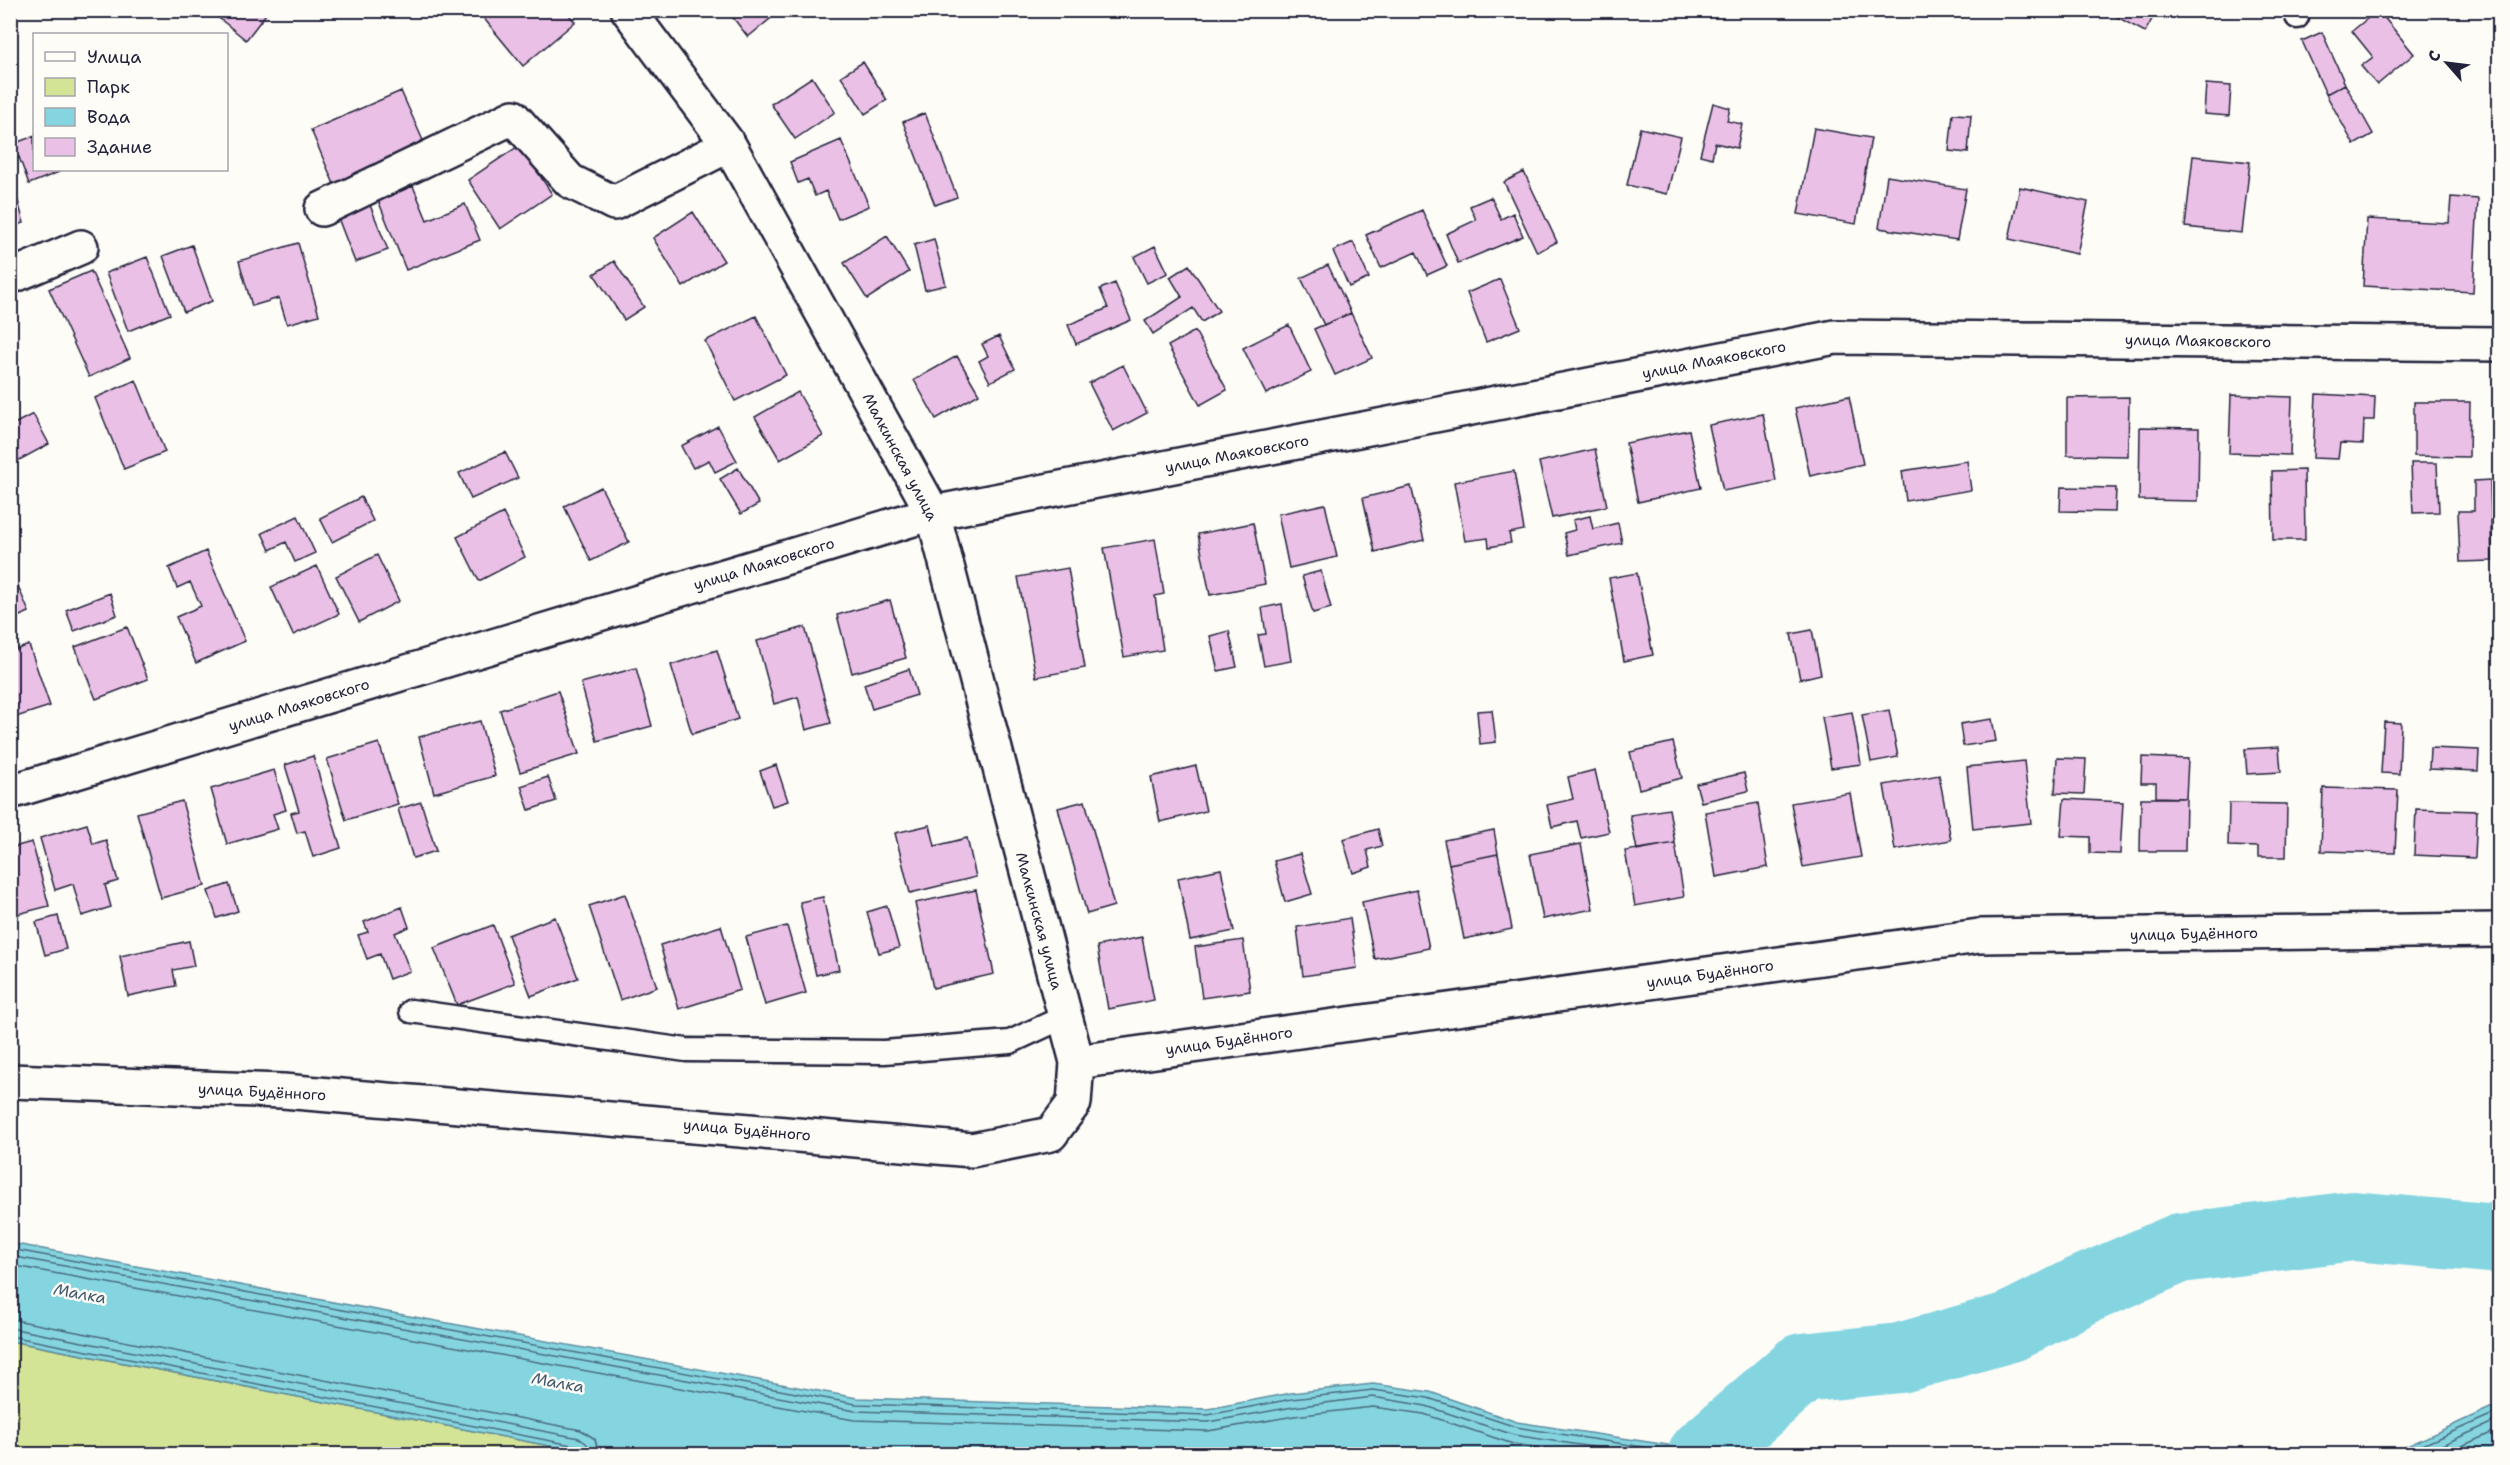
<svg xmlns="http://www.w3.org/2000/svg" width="2510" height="1465" font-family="'Shantell Sans',sans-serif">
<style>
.green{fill:#d3e497;stroke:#7a8369;stroke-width:1.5}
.water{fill:#85d5e1;stroke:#5d8d9f;stroke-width:1.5}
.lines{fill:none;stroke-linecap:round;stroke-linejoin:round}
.shore{stroke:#4a6a7d;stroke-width:1.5}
.river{stroke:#85d5e1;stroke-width:70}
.building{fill:#ebc0e6;stroke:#22223b;stroke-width:1.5}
.lane-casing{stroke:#22223b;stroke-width:27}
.street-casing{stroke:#22223b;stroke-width:38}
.lane{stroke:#fdfcf7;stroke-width:22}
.street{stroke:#fdfcf7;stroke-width:33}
.labels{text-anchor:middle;stroke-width:5;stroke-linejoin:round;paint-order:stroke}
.street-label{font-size:15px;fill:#22223b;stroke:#fdfcf7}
.water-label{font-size:16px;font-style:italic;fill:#40586d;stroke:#fdfcf7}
</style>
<rect width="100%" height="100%" fill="#fdfcf7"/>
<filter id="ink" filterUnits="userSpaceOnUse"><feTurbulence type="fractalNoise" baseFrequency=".0167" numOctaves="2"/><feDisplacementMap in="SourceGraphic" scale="12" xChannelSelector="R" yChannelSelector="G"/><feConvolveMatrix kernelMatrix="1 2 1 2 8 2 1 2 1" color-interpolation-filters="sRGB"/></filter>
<g filter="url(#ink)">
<path class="green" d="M 10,1341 L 591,1454 L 11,1454 Z"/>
<path class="water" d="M 10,1243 L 857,1398 L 1208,1409 L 1291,1393 L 1373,1384 L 1430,1392 L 1517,1422 L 1727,1454 L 591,1454 L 11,1341 Z
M 2499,1404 L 2499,1454 L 2370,1454 L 2403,1448 Z"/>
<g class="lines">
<path class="shore" d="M 10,1249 L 856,1404 L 1208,1415 L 1292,1399 L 1373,1390 L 1428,1398 L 1516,1427 L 1688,1454
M 10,1256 L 855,1411 L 1208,1422 L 1293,1407 L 1373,1397 L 1426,1406 L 1514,1435 L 1639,1454
M 10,1265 L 854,1420 L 1208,1431 L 1294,1416 L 1373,1407 L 1424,1414 L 1513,1444 L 1582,1454
M 10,1319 L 581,1430 L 595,1439 L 599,1454
M 10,1328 L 579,1438 L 587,1444 L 590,1454
M 10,1336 L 577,1446 L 582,1449 L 583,1454
M 2402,1454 L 2500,1411
M 2422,1454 L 2500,1419
M 2444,1454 L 2500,1429"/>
<path class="river" d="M 1703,1454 L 1802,1368 L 1900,1358 L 2010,1327 L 2083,1290 L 2180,1248 L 2353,1226 L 2500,1239"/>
</g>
<path class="building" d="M 209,10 L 269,10 L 246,40 Z
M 477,10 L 565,10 L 575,22 L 523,66 Z
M 727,10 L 781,10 L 748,37 Z
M 2121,10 L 2157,10 L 2145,32 L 2117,17 Z
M 2378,10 L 2414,54 L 2377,85 L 2361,66 L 2373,57 L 2352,31 Z
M 2322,32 L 2345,84 L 2326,94 L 2302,41 Z
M 863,62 L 887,100 L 865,114 L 841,76 Z
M 812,77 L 835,112 L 795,139 L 771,104 Z
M 2206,84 L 2231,86 L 2229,116 L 2204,114 Z
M 2345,84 L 2373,134 L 2354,145 L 2326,94 Z
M 401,91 L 425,145 L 334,184 L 311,130 Z
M 1713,103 L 1730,108 L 1727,121 L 1742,124 L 1737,148 L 1715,143 L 1712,158 L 1700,155 Z
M 925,113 L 957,197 L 935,205 L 903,122 Z
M 1953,114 L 1971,115 L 1968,153 L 1949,151 Z
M 1640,128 L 1681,137 L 1667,194 L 1627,185 Z
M 1814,128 L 1871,138 L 1856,224 L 1798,214 Z
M 34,136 L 34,170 L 59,170 L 59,172 L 29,184 L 19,157 L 12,160 L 10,145 Z
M 841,140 L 869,206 L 838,219 L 826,191 L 815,196 L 808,179 L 798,183 L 790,162 Z
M 520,145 L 552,194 L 500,229 L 468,180 Z
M 2193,156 L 2250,162 L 2242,233 L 2185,227 Z
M 10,172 L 24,223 L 10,227 Z
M 1524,172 L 1557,242 L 1537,252 L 1504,182 Z
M 1887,176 L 1966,189 L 1957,240 L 1879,228 Z
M 413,186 L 427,220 L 465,204 L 480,240 L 406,270 L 378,200 Z
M 2020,187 L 2088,202 L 2077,254 L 2009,239 Z
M 1491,197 L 1501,219 L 1513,213 L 1523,236 L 1458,263 L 1446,234 L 1476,220 L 1470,206 Z
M 2451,197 L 2478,199 L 2473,292 L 2363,286 L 2367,219 L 2449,223 Z
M 370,205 L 388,250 L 355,262 L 338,218 Z
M 1422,210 L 1447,266 L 1427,275 L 1416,252 L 1381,268 L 1366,235 Z
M 693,212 L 724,261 L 683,287 L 653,238 Z
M 887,236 L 909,272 L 867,299 L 844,263 Z
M 934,239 L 946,285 L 925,290 L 914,245 Z
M 1353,242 L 1369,278 L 1349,287 L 1333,251 Z
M 298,243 L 319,315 L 287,324 L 279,298 L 252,306 L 239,261 Z
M 192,245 L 212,301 L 184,312 L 163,256 Z
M 1155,246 L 1168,273 L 1147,283 L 1134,257 Z
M 147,257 L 170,314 L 128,331 L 106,273 Z
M 614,261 L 644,307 L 624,320 L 594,274 Z
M 1189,265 L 1219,311 L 1202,322 L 1193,308 L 1153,334 L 1145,321 L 1182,297 L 1170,277 Z
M 1328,265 L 1351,313 L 1324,325 L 1301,278 Z
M 91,271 L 130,358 L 89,377 L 49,289 Z
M 1500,279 L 1520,328 L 1486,342 L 1467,293 Z
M 1115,283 L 1131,320 L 1076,344 L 1068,325 L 1108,308 L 1100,289 Z
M 1351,313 L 1372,358 L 1335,375 L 1314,329 Z
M 756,316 L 786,375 L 735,401 L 705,341 Z
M 1289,325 L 1311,372 L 1266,394 L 1243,348 Z
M 1195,331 L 1227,390 L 1200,405 L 1168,346 Z
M 999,336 L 1015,369 L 990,382 L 979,361 L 988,356 L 982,344 Z
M 957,356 L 979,394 L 936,419 L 914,380 Z
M 1123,365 L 1147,413 L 1113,431 L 1089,383 Z
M 136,380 L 165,452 L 124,469 L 95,398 Z
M 798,392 L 823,436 L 780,460 L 755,417 Z
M 2316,394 L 2375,397 L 2374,420 L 2364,420 L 2363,444 L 2340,443 L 2338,459 L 2313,458 Z
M 2231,395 L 2292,397 L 2290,455 L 2229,453 Z
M 1849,396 L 1863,464 L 1810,476 L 1795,408 Z
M 2129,397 L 2128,456 L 2067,455 L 2067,398 Z
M 2414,402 L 2470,402 L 2469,457 L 2414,456 Z
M 33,414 L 49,444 L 10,465 L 10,426 Z
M 1763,414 L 1776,481 L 1723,491 L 1709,425 Z
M 718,426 L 737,461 L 715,472 L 709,460 L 693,468 L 681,446 Z
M 2140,427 L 2199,428 L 2198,501 L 2139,500 Z
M 1689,430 L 1701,488 L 1638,502 L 1626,443 Z
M 1595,449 L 1607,506 L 1552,518 L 1539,462 Z
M 505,452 L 518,478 L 471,499 L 459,473 Z
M 1967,461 L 1971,490 L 1906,501 L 1902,471 Z
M 2411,463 L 2437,463 L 2439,512 L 2413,513 Z
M 738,468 L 759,504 L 741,514 L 720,479 Z
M 2304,470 L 2305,540 L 2273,540 L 2272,471 Z
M 1514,471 L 1524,530 L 1509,533 L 1511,543 L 1489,547 L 1488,538 L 1465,541 L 1454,482 Z
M 2490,480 L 2492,561 L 2460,562 L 2458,511 L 2474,511 L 2474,481 Z
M 1411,486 L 1424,540 L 1375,552 L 1363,498 Z
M 601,487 L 629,542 L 591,561 L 564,506 Z
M 2061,487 L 2116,488 L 2115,512 L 2060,511 Z
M 361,497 L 373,521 L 332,542 L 320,518 Z
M 1325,504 L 1337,557 L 1289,568 L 1278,514 Z
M 503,513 L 525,557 L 479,581 L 457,537 Z
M 298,516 L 315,553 L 295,562 L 286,542 L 270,550 L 262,533 Z
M 1590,516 L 1593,529 L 1618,523 L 1622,543 L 1569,555 L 1564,533 L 1575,530 L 1573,520 Z
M 1253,523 L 1265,584 L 1210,595 L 1198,534 Z
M 1155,539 L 1164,594 L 1155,596 L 1163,650 L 1124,657 L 1104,548 Z
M 206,551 L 245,641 L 196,663 L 176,617 L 201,606 L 190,582 L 177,588 L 169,568 Z
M 377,555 L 399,601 L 359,622 L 336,576 Z
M 317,566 L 339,614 L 293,635 L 271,587 Z
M 1068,568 L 1085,668 L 1036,677 L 1018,577 Z
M 1321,571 L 1331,608 L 1313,613 L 1302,576 Z
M 1637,573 L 1653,655 L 1624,661 L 1609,578 Z
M 18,586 L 29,612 L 10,620 L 10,589 Z
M 110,593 L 117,615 L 74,631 L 66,610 Z
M 890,600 L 906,658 L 852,673 L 837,615 Z
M 1282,604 L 1291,661 L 1264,666 L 1258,635 L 1266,634 L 1262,608 Z
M 127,627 L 148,679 L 96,699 L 75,647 Z
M 805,627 L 831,723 L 806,730 L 798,697 L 774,704 L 757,641 Z
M 1812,630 L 1821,674 L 1800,679 L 1791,634 Z
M 1229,631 L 1237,667 L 1218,671 L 1210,636 Z
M 29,645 L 50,706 L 10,719 L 10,652 Z
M 717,650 L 738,719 L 692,734 L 671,665 Z
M 636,668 L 652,726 L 597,741 L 581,683 Z
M 909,669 L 917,695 L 872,709 L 864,684 Z
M 558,691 L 579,754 L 520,772 L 500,710 Z
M 1492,710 L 1496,742 L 1480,744 L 1477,711 Z
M 1889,710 L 1898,757 L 1871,762 L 1862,715 Z
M 1852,712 L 1861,764 L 1831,768 L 1822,717 Z
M 1992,719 L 1996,741 L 1963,746 L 1960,724 Z
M 480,721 L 495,776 L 434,793 L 419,737 Z
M 2384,722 L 2401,723 L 2399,774 L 2381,773 Z
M 1673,742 L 1682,778 L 1639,789 L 1630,752 Z
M 379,743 L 398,804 L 346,820 L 327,759 Z
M 2279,747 L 2281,772 L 2247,774 L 2245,749 Z
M 2430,748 L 2479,750 L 2478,771 L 2429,769 Z
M 313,756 L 341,848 L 313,857 L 305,831 L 297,833 L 291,813 L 299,811 L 285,765 Z
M 2142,757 L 2188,759 L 2186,798 L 2156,797 L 2156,783 L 2141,783 Z
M 2057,758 L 2086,759 L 2084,794 L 2055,793 Z
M 2024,761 L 2031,823 L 1973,829 L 1967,767 Z
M 776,765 L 788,801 L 772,806 L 760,771 Z
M 1196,766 L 1206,811 L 1160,822 L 1151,777 Z
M 274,770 L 286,810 L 273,814 L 278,829 L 227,844 L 211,789 Z
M 1595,770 L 1609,832 L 1581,838 L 1577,821 L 1552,827 L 1547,805 L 1573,799 L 1568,777 Z
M 1744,773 L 1748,791 L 1701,802 L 1696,784 Z
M 1939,775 L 1951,840 L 1895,850 L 1884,785 Z
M 548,777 L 556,801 L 529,810 L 521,786 Z
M 2323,788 L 2398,790 L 2395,853 L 2321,851 Z
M 1850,793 L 1861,857 L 1803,867 L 1791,803 Z
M 2141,798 L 2186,798 L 2185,851 L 2140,851 Z
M 2497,798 L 2500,798 L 2500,843 L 2494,843 Z
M 2064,799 L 2123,802 L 2120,854 L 2090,853 L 2090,837 L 2061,836 Z
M 182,801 L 205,886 L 161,898 L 137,813 Z
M 1085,801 L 1114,906 L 1087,914 L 1058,808 Z
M 421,802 L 436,851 L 413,858 L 398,809 Z
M 1758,803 L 1768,867 L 1716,877 L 1705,812 Z
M 2229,803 L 2287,804 L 2286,857 L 2258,857 L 2258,847 L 2228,846 Z
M 1669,809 L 1675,843 L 1637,850 L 1630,815 Z
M 2416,809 L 2477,811 L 2475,858 L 2414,855 Z
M 87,824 L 93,844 L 106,840 L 118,881 L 105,885 L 111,907 L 82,916 L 73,884 L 55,890 L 40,838 Z
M 930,825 L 935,846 L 967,838 L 976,877 L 910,893 L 895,833 Z
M 1378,829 L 1382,846 L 1367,850 L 1371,867 L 1353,873 L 1343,839 Z
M 1494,830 L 1498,854 L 1449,864 L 1444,840 Z
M 32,842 L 49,906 L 10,916 L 10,848 Z
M 1675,843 L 1684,897 L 1635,906 L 1625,851 Z
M 1581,844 L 1593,909 L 1543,919 L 1530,854 Z
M 1300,854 L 1312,894 L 1285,902 L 1274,861 Z
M 1498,854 L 1512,929 L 1464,939 L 1449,864 Z
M 1221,869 L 1234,931 L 1190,940 L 1178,878 Z
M 229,884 L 238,911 L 217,918 L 208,891 Z
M 976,890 L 994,974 L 933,988 L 915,903 Z
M 1417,890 L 1429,948 L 1375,959 L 1362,902 Z
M 625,894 L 657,987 L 620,1000 L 589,906 Z
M 823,897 L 839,970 L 816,975 L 800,902 Z
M 887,906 L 899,948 L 879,953 L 867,912 Z
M 402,907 L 409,927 L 395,933 L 410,971 L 389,979 L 380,954 L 367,959 L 358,935 L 368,932 L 364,922 Z
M 58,916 L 66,949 L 45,955 L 36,922 Z
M 555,917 L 578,978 L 531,996 L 508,935 Z
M 1350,918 L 1357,968 L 1303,976 L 1297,927 Z
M 493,925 L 515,983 L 457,1005 L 434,948 Z
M 721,926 L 740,990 L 679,1009 L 660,945 Z
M 787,926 L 806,993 L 765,1005 L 746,937 Z
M 1142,937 L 1154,1000 L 1108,1009 L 1097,946 Z
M 1243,940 L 1250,991 L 1202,998 L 1195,947 Z
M 189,941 L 194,966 L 173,970 L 176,986 L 128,996 L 120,956 Z"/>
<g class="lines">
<g class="lane-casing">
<path id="lane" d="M 2294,10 L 2297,17
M 411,1011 L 686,1050 L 884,1052 L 1010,1042 L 1064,1017"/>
</g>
<g class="street-casing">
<path id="street" d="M 628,10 L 729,145 L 933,513 L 1077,1062
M 322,209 L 513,117 L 570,181 L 614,203 L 729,145
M 10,277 L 81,247
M 10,792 L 933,513 L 1835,337 L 2500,344
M 10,1081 L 283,1091 L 972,1150 L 1051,1134 L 1074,1103 L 1077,1062 L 1979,936 L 2500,930"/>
</g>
<use href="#lane" class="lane"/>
<use href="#street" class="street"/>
</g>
</g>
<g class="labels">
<g class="street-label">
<text transform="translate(2198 341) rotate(1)" y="5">улица Маяковского</text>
<text transform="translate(1714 360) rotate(-11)" y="5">улица Маяковского</text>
<text transform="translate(1237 454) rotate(-11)" y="5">улица Маяковского</text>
<text transform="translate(900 457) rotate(62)" y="5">Малкинская улица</text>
<text transform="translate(764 564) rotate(-17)" y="5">улица Маяковского</text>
<text transform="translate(299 705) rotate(-17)" y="5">улица Маяковского</text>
<text transform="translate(1039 921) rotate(75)" y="5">Малкинская улица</text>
<text transform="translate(2194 934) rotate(-1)" y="5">улица Будённого</text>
<text transform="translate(1710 974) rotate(-8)" y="5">улица Будённого</text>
<text transform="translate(1229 1041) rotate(-8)" y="5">улица Будённого</text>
<text transform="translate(262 1092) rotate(3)" y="5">улица Будённого</text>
<text transform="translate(747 1130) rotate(5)" y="5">улица Будённого</text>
</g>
<g class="water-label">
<text transform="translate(80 1293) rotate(10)" y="6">Малка</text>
<text transform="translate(558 1382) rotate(10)" y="6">Малка</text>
</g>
</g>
<rect width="2510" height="1465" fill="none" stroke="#fdfcf7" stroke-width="36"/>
<rect x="18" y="18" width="2474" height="1429" fill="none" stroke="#22223b" stroke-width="2" filter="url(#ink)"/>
<rect x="33" y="33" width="195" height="138" fill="#fdfcf7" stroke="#a5a5ac" stroke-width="1.5"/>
<rect x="45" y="52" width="30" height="9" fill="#fdfcf7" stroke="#a5a5ac" stroke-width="1.5"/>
<text x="87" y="63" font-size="18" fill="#22223b">Улица</text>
<rect x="45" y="78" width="30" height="18" fill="#d3e497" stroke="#a5a5ac" stroke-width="1.5"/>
<text x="87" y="93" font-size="18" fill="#22223b">Парк</text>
<rect x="45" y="108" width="30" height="18" fill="#85d5e1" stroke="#a5a5ac" stroke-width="1.5"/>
<text x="87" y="123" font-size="18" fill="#22223b">Вода</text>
<rect x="45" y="138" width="30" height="18" fill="#ebc0e6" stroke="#a5a5ac" stroke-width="1.5"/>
<text x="87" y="153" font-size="18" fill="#22223b">Здание</text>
<g transform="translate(2447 63) rotate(298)" stroke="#fdfcf7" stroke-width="4.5" paint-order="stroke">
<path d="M0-4.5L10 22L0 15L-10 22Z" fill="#22223b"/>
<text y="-9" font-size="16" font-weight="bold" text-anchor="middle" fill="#22223b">С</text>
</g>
</svg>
